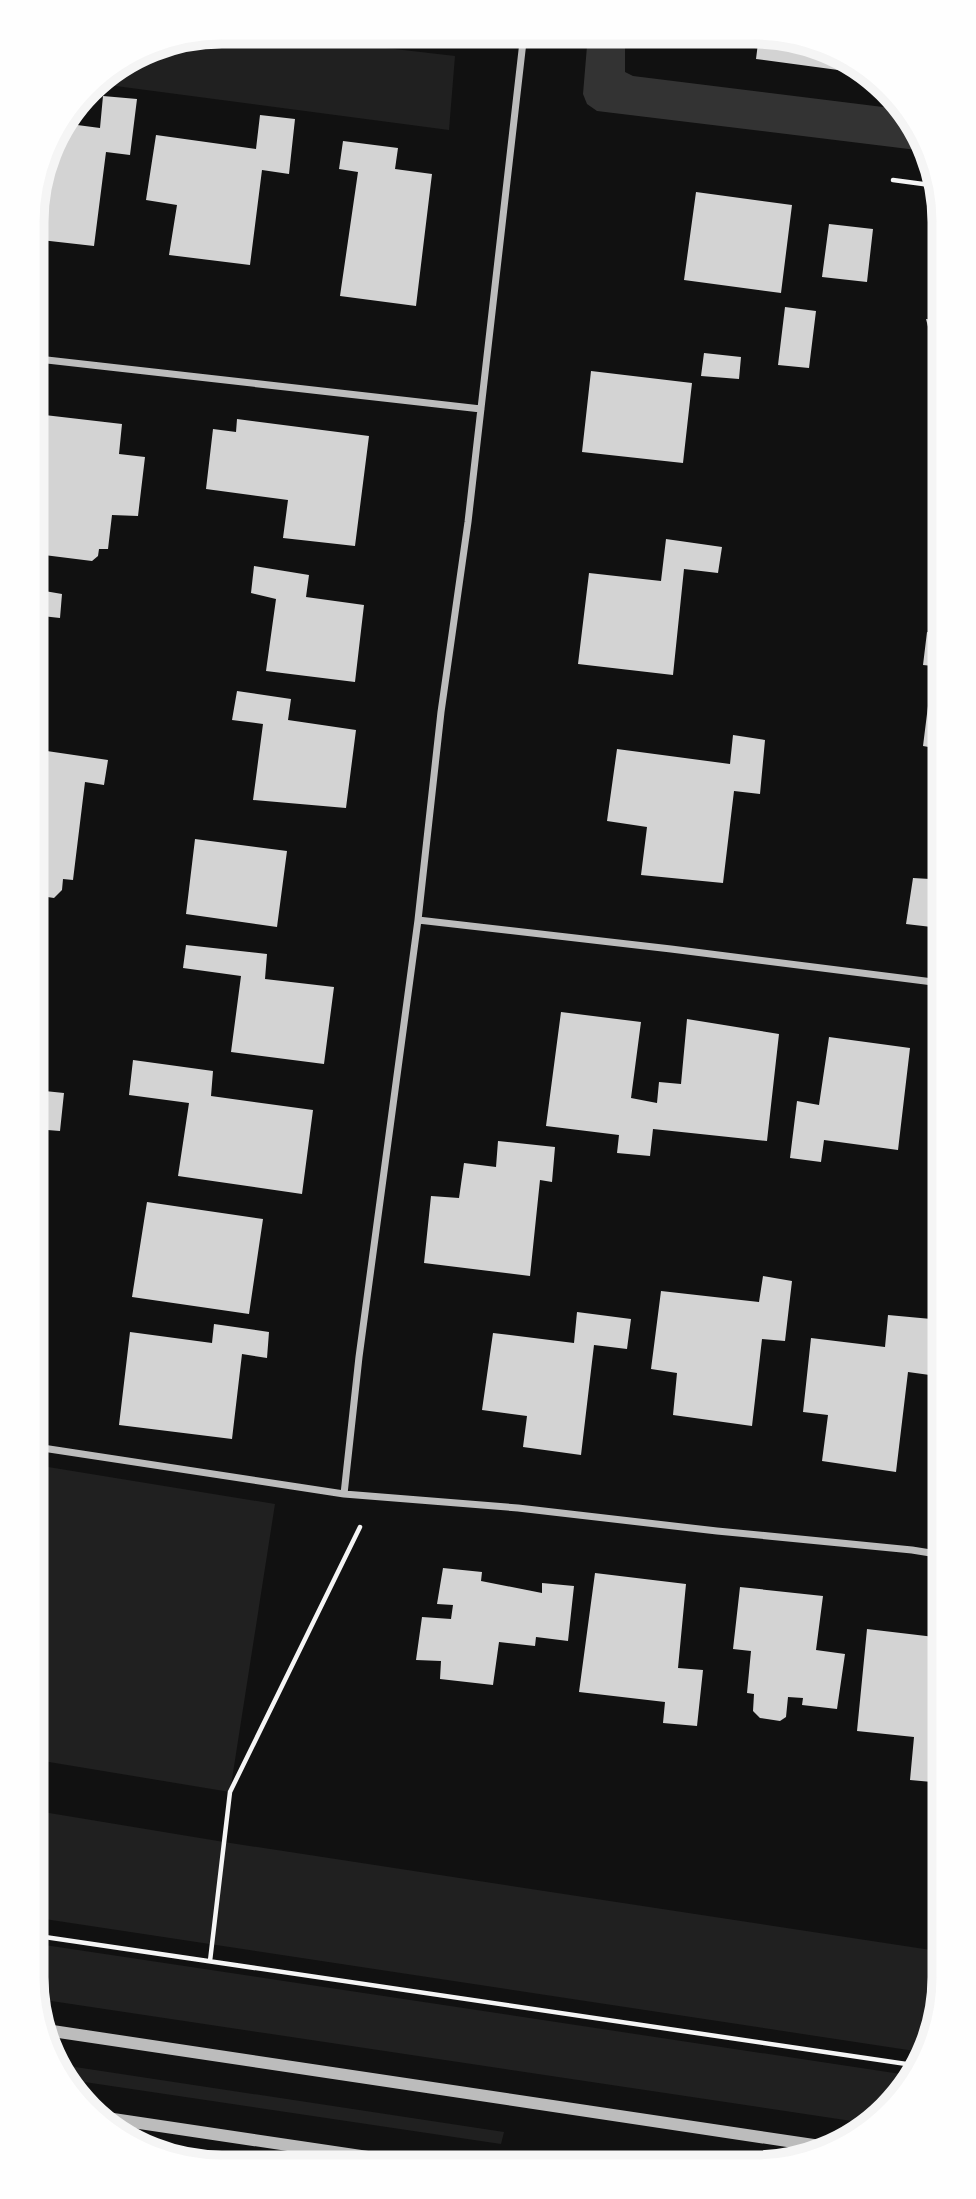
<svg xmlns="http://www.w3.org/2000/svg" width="976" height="2199" font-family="Barlow,sans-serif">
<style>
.green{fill:#202020}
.water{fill:#333}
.building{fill:#d3d3d3}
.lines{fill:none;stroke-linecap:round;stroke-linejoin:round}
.path{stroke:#f5f5f5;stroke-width:4.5}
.minor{stroke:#bcbcbc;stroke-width:7}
.tertiary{stroke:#bcbcbc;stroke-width:12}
.rim{fill:none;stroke:#f5f5f5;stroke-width:9}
</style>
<rect width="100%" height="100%" fill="#111"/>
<path class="green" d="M 221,32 L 248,32 L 455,56 L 449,130 L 93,83 L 96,79 L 149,46 Z
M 42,1466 L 275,1504 L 230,1792 L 37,1760 L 36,1505 Z
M 37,1811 L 224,1842 L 944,1952 L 944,1990 L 928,2053 L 38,1918 Z
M 38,1944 L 914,2076 L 898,2102 L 865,2123 L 38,1999 Z
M 62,2065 L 504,2132 L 501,2144 L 71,2080 Z"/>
<path class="water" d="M 588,34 L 625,34 L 625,72 L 633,76 L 899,109 L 925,151 L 597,111 L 587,104 L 583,94 Z"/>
<path class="building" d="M 759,35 L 791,35 L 853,66 L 853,72 L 756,59 Z
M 103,96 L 137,99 L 130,155 L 106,152 L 94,246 L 32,239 L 32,209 L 51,137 L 62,123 L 100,128 Z
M 260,115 L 295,119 L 289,174 L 262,170 L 250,265 L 169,255 L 177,205 L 146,200 L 156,135 L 256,149 Z
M 343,141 L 398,148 L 395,169 L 432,174 L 416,306 L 340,296 L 358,172 L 339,169 Z
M 696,192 L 792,205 L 781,293 L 684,280 Z
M 829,224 L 873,229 L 867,282 L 822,277 Z
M 785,307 L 816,311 L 809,368 L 778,365 Z
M 926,319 L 938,320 L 939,356 L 935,354 Z
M 704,353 L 741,357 L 739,379 L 701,376 Z
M 591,371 L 692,383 L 683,463 L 582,452 Z
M 937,408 L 939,408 L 939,442 L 933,441 Z
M 36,414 L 122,424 L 119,454 L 145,457 L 138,516 L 112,515 L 108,549 L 99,549 L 98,556 L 92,561 L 36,554 L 33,548 L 33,443 Z
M 237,419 L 369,436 L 355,546 L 283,538 L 288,500 L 206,489 L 213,429 L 236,432 Z
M 666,539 L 722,547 L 718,573 L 684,569 L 673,675 L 578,664 L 589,573 L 661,581 Z
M 254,566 L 309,575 L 306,597 L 364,605 L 355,682 L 266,671 L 276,599 L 251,593 Z
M 33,589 L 62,594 L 60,618 L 33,615 Z
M 927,632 L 939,634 L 940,749 L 923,746 L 933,666 L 923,665 Z
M 237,691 L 291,699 L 288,720 L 356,730 L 346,808 L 253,800 L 263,724 L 232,720 Z
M 733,735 L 765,740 L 760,794 L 734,791 L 723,883 L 641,875 L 647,827 L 607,821 L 617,749 L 730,764 Z
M 40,750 L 108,760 L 104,785 L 85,782 L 73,880 L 63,879 L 62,890 L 54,898 L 34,895 L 34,776 L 36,776 Z
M 938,811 L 940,811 L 940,928 L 906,924 L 913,878 L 930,879 Z
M 195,839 L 287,851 L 277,927 L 186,914 Z
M 186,945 L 267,954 L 265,979 L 334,987 L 324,1064 L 231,1052 L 241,976 L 183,968 Z
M 561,1012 L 641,1022 L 631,1098 L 657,1103 L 659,1082 L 681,1084 L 687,1019 L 779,1034 L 767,1141 L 653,1129 L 650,1156 L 617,1153 L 619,1135 L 546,1126 Z
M 829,1037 L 910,1048 L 898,1150 L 824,1140 L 821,1162 L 790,1158 L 797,1101 L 819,1105 Z
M 133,1060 L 213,1071 L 211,1096 L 313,1110 L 302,1194 L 178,1176 L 189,1103 L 129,1095 Z
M 939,1062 L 941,1062 L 941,1131 L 931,1129 Z
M 35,1090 L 64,1093 L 60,1131 L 35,1129 Z
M 498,1141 L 555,1147 L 552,1182 L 540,1180 L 530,1276 L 424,1263 L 431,1196 L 459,1198 L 464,1163 L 496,1167 Z
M 147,1202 L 263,1219 L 249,1314 L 132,1297 Z
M 763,1276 L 792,1281 L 785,1341 L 762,1339 L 752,1426 L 673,1415 L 677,1373 L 651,1369 L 661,1291 L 759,1302 Z
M 577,1312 L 631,1319 L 627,1349 L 594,1345 L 581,1455 L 523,1447 L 527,1416 L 482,1410 L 493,1333 L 574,1343 Z
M 888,1315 L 942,1320 L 937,1376 L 908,1372 L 896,1472 L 822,1461 L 828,1415 L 803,1412 L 811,1338 L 885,1347 Z
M 214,1324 L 269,1332 L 267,1358 L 242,1354 L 232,1439 L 119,1425 L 130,1332 L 212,1343 Z
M 443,1568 L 482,1572 L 481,1581 L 542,1593 L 542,1583 L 574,1586 L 568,1641 L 536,1637 L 535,1646 L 499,1642 L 493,1685 L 440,1679 L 441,1661 L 416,1660 L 422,1617 L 451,1619 L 453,1605 L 437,1604 Z
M 595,1573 L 686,1584 L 678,1668 L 703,1670 L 697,1726 L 663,1723 L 665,1702 L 579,1692 Z
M 740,1587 L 823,1596 L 816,1650 L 845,1654 L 837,1709 L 802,1705 L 803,1698 L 788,1697 L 786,1717 L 780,1721 L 760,1718 L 753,1711 L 754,1694 L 747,1693 L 751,1651 L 733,1649 Z
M 867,1629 L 943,1638 L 943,1708 L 941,1727 L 943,1727 L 943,1783 L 910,1780 L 914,1737 L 857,1731 Z"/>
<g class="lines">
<path class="path" d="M 893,180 L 938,186
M 38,1936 L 920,2066
M 210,1961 L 230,1792 L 360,1527"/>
<path class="minor" d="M 32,371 L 47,360 L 481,409
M 418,920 L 671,949 L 941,983
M 36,1447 L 344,1494 L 518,1508 L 717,1531 L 912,1550 L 943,1555
M 344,1494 L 359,1357 L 418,920 L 441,712 L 468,522 L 524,33"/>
<path class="tertiary" d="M 39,2029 L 827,2147
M 93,2116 L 408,2163"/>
</g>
<path d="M0 0H976V2199H0ZM222 44H754A178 178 0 0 1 932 222V1977A178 178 0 0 1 754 2155H222A178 178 0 0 1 44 1977V222A178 178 0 0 1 222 44Z" fill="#fefefe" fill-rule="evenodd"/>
<path class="rim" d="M222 44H754A178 178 0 0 1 932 222V1977A178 178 0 0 1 754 2155H222A178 178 0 0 1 44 1977V222A178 178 0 0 1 222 44Z"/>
</svg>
